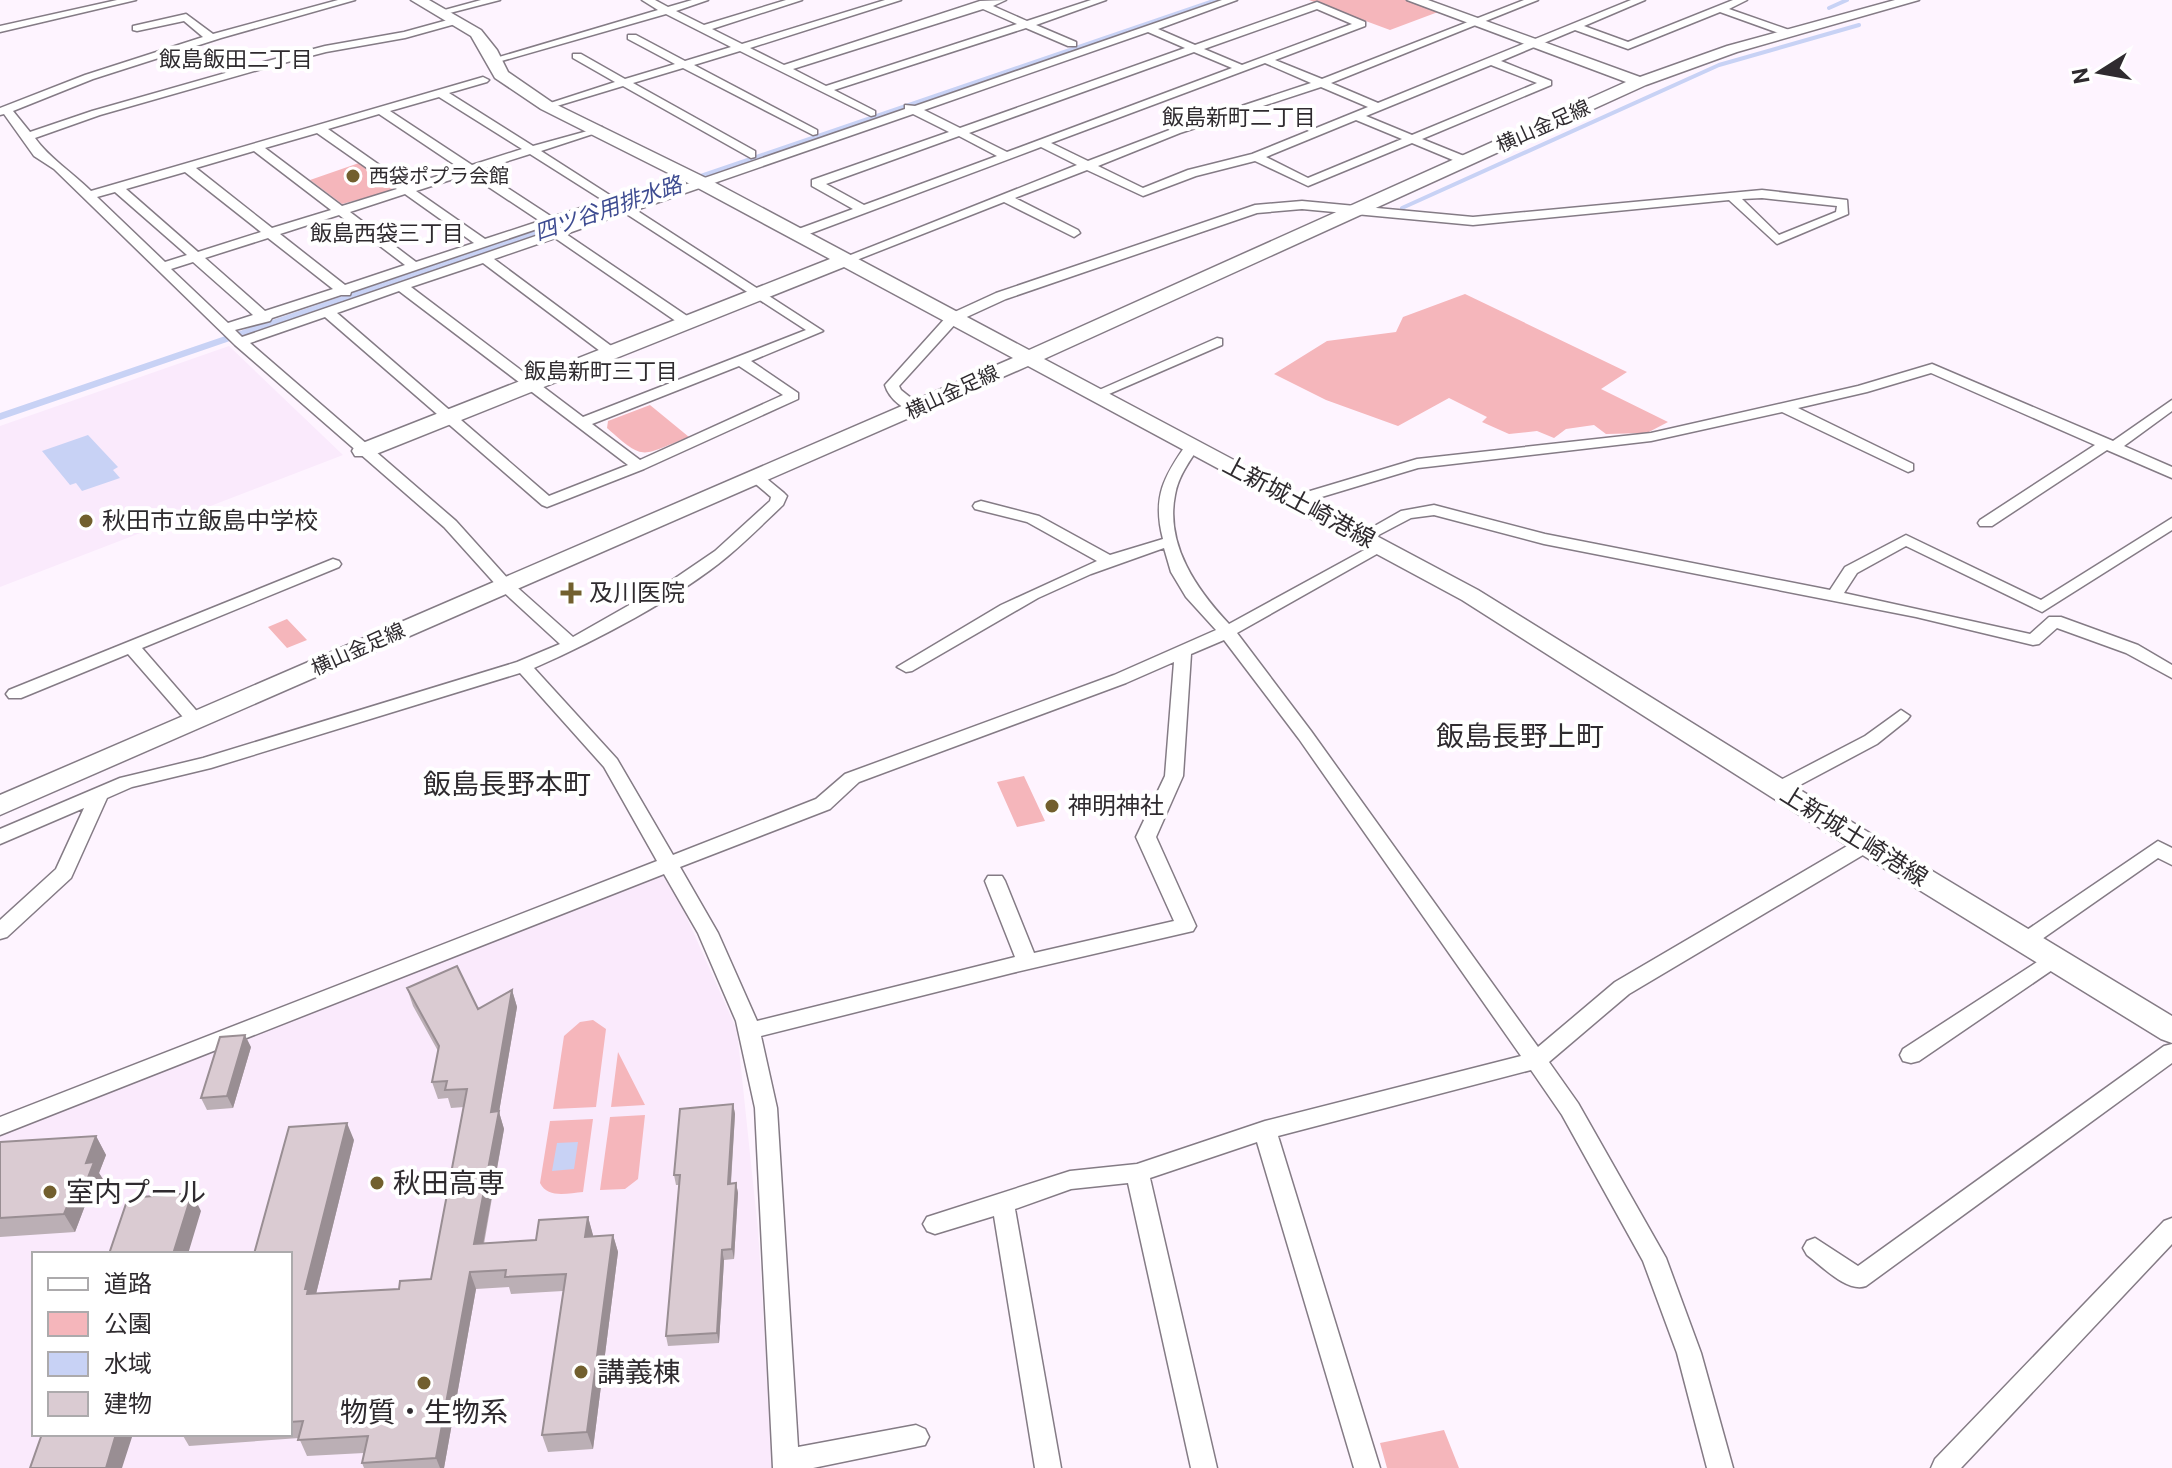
<svg xmlns="http://www.w3.org/2000/svg" width="2172" height="1468" font-family="Roboto,'Noto Sans JP',sans-serif">
<style>
.built{fill:#faeafc;fill-rule:evenodd}
.green{fill:#f5b6bb}
.water{fill:#c8d2f5}
.lines{fill:none;stroke-linecap:round;stroke-linejoin:round}
.stream{stroke:#c8d2f5;stroke-width:4}
.street-casing{stroke:#847b85;stroke-width:3}
.secondary-casing{stroke:#847b85;stroke-width:3}
.street{fill:#fff;fill-rule:evenodd}
.secondary{fill:#fff;fill-rule:evenodd}
.wall{fill:#bbafb5}
.shaded-wall{fill:#998e93}
.building{fill:#dacbd2;stroke:#998e93;stroke-width:2}
.poi-dot{fill:#725f2e;stroke:#fff;stroke-width:3}
.labels{text-anchor:middle;stroke-width:8;stroke-linejoin:round;paint-order:stroke}
.far-street-label{font-size:20px;fill:#2f2b2f;stroke:#fff}
.far-poi-label{font-size:20px;fill:#2f2b2f;stroke:#fff;text-anchor:start}
.far-neighbourhood-label{font-size:22px;fill:#2f2b2f;stroke:#fff}
.far-water-label{font-size:22px;font-style:italic;fill:#3e4c91;stroke:#fff}
.street-label{font-size:24px;fill:#2f2b2f;stroke:#fff}
.poi-label{font-size:24px;fill:#2f2b2f;stroke:#fff;text-anchor:start}
.quarter-label{font-size:28px;fill:#2f2b2f;stroke:#fff}
.near-poi-label{font-size:28px;fill:#2f2b2f;stroke:#fff;text-anchor:start}
</style>
<rect width="100%" height="100%" fill="#fef4ff"/>
<path class="built" d="M 229,346 L 343,455 L 0,587 L 0,426 Z
M 666,871 L 737,1030 L 758,1230 L 773,1468 L 0,1468 L 0,1136 ZM 34,1254 L 290,1254 L 290,1434 L 34,1434 Z"/>
<path class="green" d="M 1309,0 L 1405,0 L 1438,12 L 1390,30 Z
M 359,163 L 395,187 L 394,190 L 342,204 L 310,180 Z
M 1465,294 L 1627,372 L 1601,389 L 1668,422 L 1647,433 L 1606,434 L 1594,425 L 1566,429 L 1554,438 L 1537,431 L 1509,434 L 1482,422 L 1487,417 L 1449,398 L 1398,426 L 1326,400 L 1274,374 L 1327,341 L 1396,332 L 1403,317 Z
M 650,405 L 689,437 C 641,455 646,463 607,428 L 608,421 Z
M 287,619 L 307,640 L 287,648 L 268,627 Z
M 1024,776 L 1045,821 L 1017,827 L 997,782 Z
M 593,1020 L 606,1029 L 596,1107 L 553,1109 L 564,1036 L 580,1022 Z
M 618,1052 L 645,1105 L 611,1107 Z
M 645,1115 L 638,1179 L 625,1189 L 600,1190 L 610,1117 Z
M 593,1119 L 583,1192 C 568,1193 548,1199 540,1183 L 550,1121 Z
M 1444,1430 L 1459,1468 L 1387,1468 L 1380,1443 Z"/>
<path class="water" d="M 1210,0 L 1222,0 L 0,420 L 0,413 Z
M 88,435 L 118,467 L 113,470 L 120,478 L 82,491 L 76,483 L 70,485 L 42,451 Z
M 578,1142 L 574,1169 L 552,1171 L 557,1143 Z"/>
<g class="lines">
<path class="stream" d="M 1829,8 L 1847,0
M 1402,208 L 1719,65 L 1859,25"/>
<g class="street-casing">
<path id="street" d="M 117,0 L 136,0 L 0,32 L 0,26 Z
M 338,0 L 355,0 L 221,38 L 93,79 L 13,111 L 30,132 L 92,111 L 264,62 L 325,46 L 404,32 L 455,18 L 459,19 L 459,23 L 405,38 L 326,52 L 272,66 L 100,115 L 35,138 C 49,158 73,173 91,191 L 483,77 L 489,80 L 487,82 L 449,93 L 533,146 L 602,127 L 602,131 L 541,151 L 619,201 L 609,204 L 530,154 L 480,170 L 552,217 L 593,204 L 599,208 L 351,292 L 350,295 L 341,295 L 272,318 L 270,321 L 235,330 L 242,337 L 905,109 L 905,105 L 915,106 L 1222,0 L 1237,0 L 1158,29 L 1195,45 L 1317,2 L 1365,22 L 1365,26 L 1275,60 L 1322,79 L 1524,0 L 1538,0 L 1331,83 L 1378,103 L 1631,0 L 1645,0 L 1584,26 L 1628,42 L 1733,0 L 1747,0 L 1729,9 L 1792,31 L 1792,35 L 1784,35 L 1720,12 L 1628,49 L 1575,30 L 1501,61 L 1551,81 L 1551,85 L 1422,139 L 1469,158 L 1469,164 L 1465,165 L 1412,143 L 1308,186 L 1255,161 L 1196,176 L 1143,196 L 1087,170 L 1015,198 L 1078,230 L 1080,233 L 1074,237 L 1004,202 L 849,263 L 838,260 L 1077,165 L 1041,147 L 801,237 L 793,237 L 793,231 L 853,209 L 812,186 L 812,180 L 949,132 L 913,114 L 636,210 L 823,331 L 751,361 L 798,393 L 798,399 L 644,469 L 547,507 L 542,505 L 325,317 L 250,343 L 456,521 L 510,581 L 573,637 L 668,583 L 715,551 L 770,501 L 771,497 L 751,480 L 751,474 L 761,474 L 784,493 L 787,496 L 783,505 C 765,522 747,540 728,556 C 678,598 595,641 534,668 L 617,759 L 673,855 L 816,799 L 845,774 L 1114,675 L 1216,630 L 1186,597 L 1171,572 L 1164,548 L 1091,574 L 1038,598 L 912,671 L 906,672 L 897,667 L 1001,605 L 1097,561 L 1027,522 L 975,509 L 973,506 L 975,503 L 981,501 L 1039,516 L 1110,555 L 1163,539 C 1152,497 1164,476 1188,442 L 1193,441 L 1200,445 C 1190,461 1178,476 1175,495 C 1165,545 1197,590 1229,624 L 1377,543 L 1383,541 L 1391,546 L 1237,633 L 1311,731 L 1538,1047 L 1615,982 L 1859,839 L 1873,839 L 1876,844 L 1873,849 L 1629,994 L 1549,1062 L 1578,1103 L 1666,1258 L 1701,1353 L 1733,1468 L 1707,1468 L 1677,1353 L 1643,1261 L 1562,1115 L 1531,1070 L 1278,1136 L 1380,1468 L 1354,1468 L 1257,1142 L 1150,1178 L 1217,1468 L 1191,1468 L 1128,1183 L 1071,1189 L 1015,1209 L 1061,1468 L 1035,1468 L 994,1216 L 935,1234 L 927,1231 L 923,1224 L 927,1217 L 1070,1171 L 1137,1164 L 1265,1121 L 1521,1056 L 1299,739 L 1224,640 L 1191,654 L 1183,776 L 1156,837 L 1196,926 L 1193,931 L 1012,973 L 761,1036 L 777,1108 L 798,1447 L 916,1425 L 925,1429 L 929,1437 L 925,1445 L 813,1468 L 773,1468 L 755,1108 L 736,1021 L 698,933 L 664,874 L 0,1135 L 0,1117 L 657,861 L 604,767 L 520,673 L 211,768 L 132,787 L 107,798 L 71,878 L 7,937 L 0,939 L 0,920 L 56,869 L 84,808 L 0,844 L 0,829 L 120,778 L 203,758 L 517,662 L 560,644 L 498,587 L 444,527 L 235,345 L 54,169 L 34,156 L 4,114 L 0,115 L 0,108 L 85,75 L 203,37 L 184,21 L 137,31 L 133,30 L 133,26 L 186,14 L 213,34 ZM 1317,9 L 1352,24 L 1242,65 L 1204,49 ZM 1148,32 L 1185,48 L 960,128 L 924,110 ZM 1194,52 L 1232,68 L 1007,152 L 969,133 ZM 1265,63 L 1311,83 L 1172,129 L 1088,161 L 1051,143 ZM 1491,65 L 1537,83 L 1412,135 L 1366,116 ZM 1321,87 L 1368,107 L 1252,154 L 1188,170 L 1143,188 L 1098,166 L 1180,133 ZM 439,97 L 522,149 L 472,165 L 390,111 ZM 379,114 L 461,169 L 408,185 L 328,129 ZM 1356,120 L 1402,139 L 1308,178 L 1266,157 ZM 317,133 L 397,189 L 342,206 L 265,148 ZM 959,136 L 997,156 L 864,205 L 826,184 ZM 254,151 L 331,210 L 272,228 L 196,168 ZM 185,172 L 261,232 L 198,252 L 126,189 ZM 469,174 L 540,221 L 485,239 L 416,191 ZM 115,192 L 187,255 L 165,262 L 97,197 ZM 405,194 L 474,243 L 416,262 L 350,212 ZM 625,213 L 806,330 L 583,417 L 411,287 L 483,263 L 608,357 L 618,357 L 618,351 L 494,259 L 555,238 L 683,326 L 693,326 L 693,320 L 566,234 ZM 339,215 L 405,265 L 345,285 L 280,234 ZM 268,238 L 333,289 L 265,311 L 205,258 ZM 193,262 L 253,315 L 228,323 L 171,269 ZM 399,291 L 628,465 L 549,496 L 337,313 ZM 739,366 L 783,395 L 640,460 L 592,424 ZM 1174,662 L 1165,776 L 1136,837 L 1174,921 L 1034,953 L 1005,881 L 1002,876 L 988,876 L 985,881 L 1015,957 L 757,1021 L 718,933 L 680,867 L 830,809 L 859,782 L 1126,683 Z
M 481,0 L 500,0 L 442,15 L 437,12 Z
M 642,0 L 655,0 L 668,7 L 692,0 L 708,0 L 676,11 L 704,25 L 786,0 L 802,0 L 712,29 L 742,44 L 885,0 L 901,0 L 750,48 L 784,65 L 980,1 L 1006,0 L 993,6 L 1027,21 L 1091,0 L 1106,0 L 1036,25 L 1076,42 L 1076,46 L 1068,46 L 1026,28 L 834,90 L 875,111 L 875,115 L 871,116 L 740,51 L 694,65 L 817,130 L 817,134 L 813,135 L 683,68 L 633,83 L 755,151 L 755,157 L 751,158 L 623,86 L 547,109 L 541,106 L 615,82 L 573,58 L 573,54 L 581,54 L 625,79 L 675,64 L 628,39 L 628,35 L 636,35 L 685,61 L 731,47 L 666,14 L 498,62 L 489,60 L 658,10 ZM 983,9 L 1017,24 L 826,86 L 793,69 Z
M 1762,190 L 1847,200 L 1848,214 L 1777,244 L 1729,200 L 1473,225 L 1302,209 L 1257,213 L 1006,299 L 958,321 L 899,386 L 901,390 L 921,406 L 921,412 C 907,414 889,399 885,385 L 948,315 L 996,293 L 1255,205 L 1302,201 L 1473,217 ZM 1762,198 L 1837,206 L 1836,212 L 1779,235 L 1742,199 Z
M 1217,338 L 1222,339 L 1222,345 L 1102,397 L 1097,398 L 1090,394 Z
M 1932,364 L 2113,441 L 2172,400 L 2172,411 L 2124,446 L 2172,467 L 2172,478 L 2107,450 L 1992,526 L 1980,526 L 1978,523 L 1980,520 L 2095,445 L 1931,373 L 1867,392 L 1798,408 L 1913,464 L 1913,470 L 1908,472 L 1782,412 L 1651,441 L 1418,468 L 1295,505 L 1287,500 L 1290,497 L 1417,459 L 1651,433 L 1858,386 Z
M 1434,505 L 1545,534 L 1830,590 L 1845,567 L 1906,535 L 2041,600 L 2172,518 L 2172,530 L 2042,612 L 1906,546 L 1857,573 L 1844,593 L 2030,634 L 2049,617 L 2061,617 L 2138,645 L 2172,665 L 2172,678 L 2126,653 L 2057,628 L 2039,644 L 2033,645 L 1916,617 L 1544,544 L 1434,515 L 1411,518 L 1371,539 L 1359,539 L 1357,536 L 1401,511 Z
M 333,559 L 339,561 L 341,564 L 339,567 L 142,648 L 201,716 L 204,720 L 201,724 L 189,724 L 128,654 L 21,698 L 9,698 L 6,694 L 9,690 Z
M 1901,710 L 1910,716 L 1907,720 L 1877,744 L 1785,793 L 1771,793 L 1769,789 L 1771,785 L 1865,736 Z
M 2158,841 L 2172,848 L 2172,865 L 2158,858 L 2032,946 L 2018,946 L 2015,941 L 2018,936 Z
M 2054,951 L 2061,954 L 2064,959 L 2061,964 L 1919,1061 L 1911,1063 L 1903,1061 L 1900,1055 L 1903,1049 Z
M 2172,1044 L 2172,1063 L 1866,1286 C 1847,1293 1822,1266 1807,1255 L 1803,1248 L 1807,1241 L 1815,1238 L 1858,1266 L 2164,1046 Z
M 2172,1218 L 2172,1244 L 1961,1468 L 1931,1468 L 1935,1459 L 2164,1221 Z"/>
</g>
<g class="secondary-casing">
<path id="secondary" d="M 411,0 L 429,0 L 481,30 L 497,50 L 508,72 L 553,103 L 708,179 L 1029,350 L 1626,82 L 1407,0 L 1428,0 L 1640,77 L 1727,46 L 1895,0 L 1919,0 L 1737,52 L 1646,85 L 1044,359 L 1478,590 L 1876,837 L 2172,1016 L 2172,1043 L 2161,1039 L 1856,851 L 1462,600 L 1028,366 L 0,815 L 0,795 L 1013,358 L 844,267 L 371,456 L 355,456 L 352,451 L 355,446 L 830,259 L 696,187 L 541,109 L 495,78 L 471,36 Z"/>
</g>
<use href="#street" class="street"/>
<use href="#secondary" class="secondary"/>
</g>
<path class="wall" d="M 407,988 L 478,1009 L 512,990 L 517,1007 L 499,1112 L 504,1129 L 484,1244 L 536,1240 L 588,1217 L 593,1236 L 613,1235 L 618,1252 L 593,1449 L 548,1452 L 542,1435 L 563,1291 L 511,1294 L 509,1287 L 476,1289 L 444,1468 L 364,1468 L 362,1463 L 364,1453 L 307,1456 L 299,1438 L 189,1446 L 182,1434 L 290,1434 L 290,1254 L 354,1140 L 316,1294 L 399,1289 L 431,1279 L 464,1107 L 451,1108 L 448,1098 L 438,1099 L 432,1082 L 438,1051 L 413,1006 Z
M 251,1047 L 233,1108 L 207,1110 L 201,1098 Z
M 733,1104 L 735,1114 L 731,1184 L 736,1183 L 738,1193 L 734,1259 L 724,1260 L 719,1343 L 668,1346 L 666,1336 L 679,1185 L 676,1185 L 674,1175 Z
M 96,1136 L 106,1155 L 99,1173 L 104,1181 L 95,1203 L 86,1203 L 75,1232 L 0,1237 L 0,1142 Z"/>
<path class="shaded-wall" d="M 512,990 L 517,1007 L 499,1112 L 504,1129 L 480,1261 L 474,1244 L 491,1112 Z
M 245,1035 L 251,1047 L 233,1108 L 227,1096 Z
M 733,1104 L 735,1114 L 730,1194 L 728,1184 Z
M 347,1123 L 354,1140 L 314,1302 L 315,1312 L 305,1289 Z
M 96,1136 L 106,1155 L 99,1173 L 104,1181 L 95,1203 L 85,1185 L 86,1163 Z
M 736,1183 L 738,1193 L 734,1259 L 732,1249 Z
M 76,1185 L 86,1203 L 75,1232 L 64,1214 Z
M 192,1193 L 201,1211 L 188,1254 L 173,1254 Z
M 588,1217 L 593,1235 L 590,1254 L 585,1237 Z
M 613,1235 L 618,1252 L 593,1449 L 587,1432 Z
M 722,1250 L 724,1260 L 719,1343 L 717,1333 Z
M 470,1272 L 476,1289 L 444,1468 L 440,1468 L 436,1458 Z
M 116,1434 L 133,1434 L 122,1468 L 106,1468 Z"/>
<path class="building" d="M 457,966 L 478,1009 L 512,990 L 491,1112 L 499,1111 L 474,1244 L 536,1240 L 539,1220 L 588,1217 L 585,1237 L 613,1235 L 587,1432 L 542,1435 L 566,1274 L 505,1277 L 506,1270 L 470,1272 L 436,1458 L 362,1463 L 368,1436 L 298,1440 L 303,1421 L 290,1422 L 290,1254 L 254,1254 L 289,1127 L 347,1123 L 305,1289 L 308,1289 L 307,1294 L 399,1289 L 400,1281 L 431,1279 L 467,1089 L 445,1090 L 447,1081 L 432,1082 L 439,1046 L 407,988 Z
M 245,1035 L 227,1096 L 201,1098 L 220,1037 Z
M 733,1104 L 728,1184 L 736,1183 L 732,1249 L 722,1250 L 717,1333 L 666,1336 L 680,1175 L 674,1175 L 680,1109 Z
M 96,1136 L 86,1163 L 94,1162 L 85,1185 L 76,1185 L 64,1214 L 0,1218 L 0,1142 Z
M 192,1193 L 173,1254 L 109,1254 L 128,1198 Z
M 42,1434 L 116,1434 L 106,1468 L 30,1468 Z"/>
<g class="poi-dot">
<circle cx="353" cy="176" r="8"/>
<circle cx="86" cy="521" r="8"/>
<path d="M567 581h8v8h8v8h-8v8h-8v-8h-8v-8h8z"/>
<circle cx="1052" cy="806" r="8"/>
<circle cx="377" cy="1183" r="8"/>
<circle cx="50" cy="1192" r="8"/>
<circle cx="581" cy="1372" r="8"/>
<circle cx="424" cy="1383" r="8"/>
</g>
<g class="labels">
<g class="far-street-label">
<text transform="translate(1543 126) rotate(-24)" y="7">横山金足線</text>
<text transform="translate(952 392) rotate(-25)" y="7">横山金足線</text>
<text transform="translate(358 649) rotate(-24)" y="7">横山金足線</text>
</g>
<g class="far-poi-label">
<text x="369" y="183">西袋ポプラ会館</text>
</g>
<g class="far-neighbourhood-label">
<text x="236" y="67">飯島飯田二丁目</text>
<text x="1239" y="125">飯島新町二丁目</text>
<text x="387" y="241">飯島西袋三丁目</text>
<text x="601" y="379">飯島新町三丁目</text>
</g>
<g class="far-water-label">
<text transform="translate(608 208) rotate(-19)" y="8">四ツ谷用排水路</text>
</g>
<g class="street-label">
<text transform="translate(1299 502) rotate(28)" y="8">上新城土崎港線</text>
<text transform="translate(1854 836) rotate(32)" y="8">上新城土崎港線</text>
</g>
<g class="poi-label">
<text x="102" y="529">秋田市立飯島中学校</text>
<text x="589" y="601">及川医院</text>
<text x="1068" y="814">神明神社</text>
</g>
<g class="quarter-label">
<text x="1520" y="746">飯島長野上町</text>
<text x="507" y="794">飯島長野本町</text>
</g>
<g class="near-poi-label">
<text x="393" y="1193">秋田高専</text>
<text x="66" y="1202">室内プール</text>
<text x="597" y="1382">講義棟</text>
<text x="424" y="1422" text-anchor="middle">物質・生物系</text>
</g>
</g>
<rect x="32" y="1252" width="260" height="184" fill="#ffffff" stroke="#acaaac" stroke-width="2"/>
<rect x="48" y="1278" width="40" height="12" fill="#ffffff" stroke="#acaaac" stroke-width="2"/>
<text x="104" y="1292" font-size="24" fill="#2f2b2f">道路</text>
<rect x="48" y="1312" width="40" height="24" fill="#f5b6bb" stroke="#acaaac" stroke-width="2"/>
<text x="104" y="1332" font-size="24" fill="#2f2b2f">公園</text>
<rect x="48" y="1352" width="40" height="24" fill="#c8d2f5" stroke="#acaaac" stroke-width="2"/>
<text x="104" y="1372" font-size="24" fill="#2f2b2f">水域</text>
<rect x="48" y="1392" width="40" height="24" fill="#dacbd2" stroke="#acaaac" stroke-width="2"/>
<text x="104" y="1412" font-size="24" fill="#2f2b2f">建物</text>
<g transform="translate(2100 72) rotate(259)" stroke="#ffffff" stroke-width="6" paint-order="stroke">
<path d="M0-6L14 30L0 20L-14 30Z" fill="#2f2b2f"/>
<text y="-12" font-size="22" font-weight="bold" text-anchor="middle" fill="#2f2b2f">N</text>
</g>
</svg>
